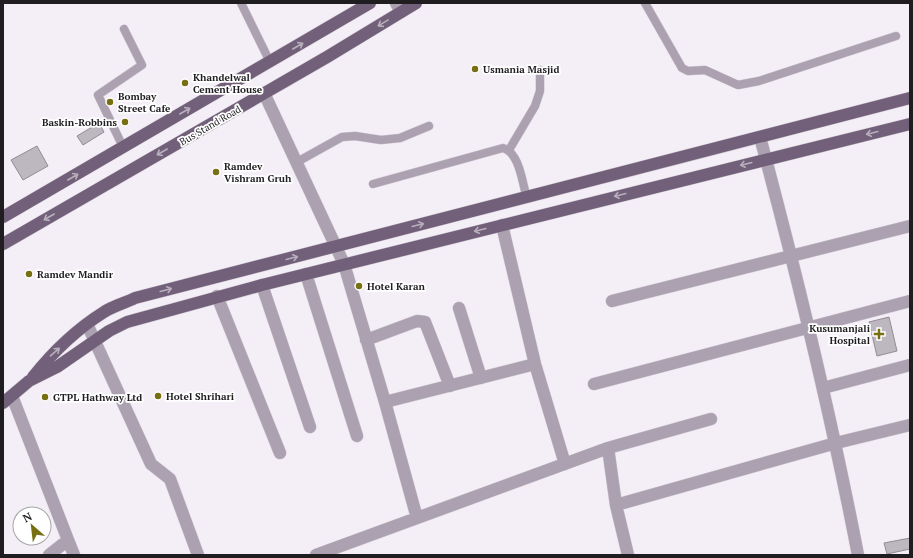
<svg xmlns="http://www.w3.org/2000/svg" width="913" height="558" font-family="'PT Serif',serif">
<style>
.building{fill:#bdb7c0;stroke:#928c94}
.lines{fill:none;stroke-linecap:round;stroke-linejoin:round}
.lane-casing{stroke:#cec8d0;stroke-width:9}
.street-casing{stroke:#cec8d0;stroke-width:13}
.primary-casing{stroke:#cec8d0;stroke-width:13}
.lane{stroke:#aba1b0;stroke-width:8}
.street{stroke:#aba1b0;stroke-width:12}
.primary{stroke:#725f79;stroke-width:12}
.oneway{stroke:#b8afbc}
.poi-dot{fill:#767012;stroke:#fff;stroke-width:1.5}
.labels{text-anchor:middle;stroke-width:3.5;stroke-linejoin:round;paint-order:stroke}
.poi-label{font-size:10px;font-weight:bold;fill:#1f1d20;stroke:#fff;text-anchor:start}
.street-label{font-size:10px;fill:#1f1d20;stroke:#fff}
</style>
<rect width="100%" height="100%" fill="#f4eef7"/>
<path class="building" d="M 99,123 L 104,132 L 83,145 L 77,136 Z
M 37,146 L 48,166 L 23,180 L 11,160 Z
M 889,317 L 897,351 L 877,356 L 869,322 Z
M 910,538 L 910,549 L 887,554 L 884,543 Z"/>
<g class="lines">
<g class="lane-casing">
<path id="lane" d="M 241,3 L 270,62
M 645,3 L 682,68 L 688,71 L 705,70 L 738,85 L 759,81 L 896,36
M 123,147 L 98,95 L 142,65 L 124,29
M 509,150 L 535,106 L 540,91 L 540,70
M 297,162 L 342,137 L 355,136 L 381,140 L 400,138 L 429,126
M 373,184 L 503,148 C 520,153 522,183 527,198"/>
</g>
<g class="street-casing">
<path id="street" d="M 396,3 L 401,12
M 264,93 L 344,264 L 385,402 L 417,518
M 760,137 C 797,275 831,415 858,555
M 502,225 L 535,364 L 565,464
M 306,274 L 357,436
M 262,285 L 310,427
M 217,296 L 280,453
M 612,301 L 910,226
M 459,308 L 481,378
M 87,324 L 151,464 L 170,479 L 198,555
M 366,340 L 417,321 L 425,322 L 450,386
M 594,384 L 910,301
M 823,388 L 910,365
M 12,396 L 68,540 L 49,555
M 385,402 L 535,364
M 608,448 L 616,505 L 628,555
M 616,505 L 836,443 L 910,425
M 68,540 L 74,555
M 316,555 L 608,448 L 711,419"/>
</g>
<g class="primary-casing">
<path id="primary" d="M 3,217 L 370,3
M 3,244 L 327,57 L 416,3
M 33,377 C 52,353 77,329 104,312 C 113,306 125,303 135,298 L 910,98
M 3,403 L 29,381 L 57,367 L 109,331 L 127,322 L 262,285 L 910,124"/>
</g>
<use href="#lane" class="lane"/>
<use href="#street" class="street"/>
<use href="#primary" class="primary"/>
</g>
<defs><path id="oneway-shaft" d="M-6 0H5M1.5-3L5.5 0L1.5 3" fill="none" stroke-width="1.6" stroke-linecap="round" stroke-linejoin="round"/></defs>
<g class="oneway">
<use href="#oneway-shaft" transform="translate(383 23) rotate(149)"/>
<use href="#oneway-shaft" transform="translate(298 46) rotate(-30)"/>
<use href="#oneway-shaft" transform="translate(185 111) rotate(-30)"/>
<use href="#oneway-shaft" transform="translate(872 133) rotate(166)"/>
<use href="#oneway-shaft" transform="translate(162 152) rotate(150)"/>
<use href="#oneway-shaft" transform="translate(746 164) rotate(166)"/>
<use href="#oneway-shaft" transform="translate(73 177) rotate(-30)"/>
<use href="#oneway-shaft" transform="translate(620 195) rotate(166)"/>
<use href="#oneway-shaft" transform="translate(49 217) rotate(150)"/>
<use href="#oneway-shaft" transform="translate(418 225) rotate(-14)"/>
<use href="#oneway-shaft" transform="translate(480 230) rotate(166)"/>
<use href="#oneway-shaft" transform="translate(292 258) rotate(-14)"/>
<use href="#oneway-shaft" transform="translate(166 290) rotate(-15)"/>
<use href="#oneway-shaft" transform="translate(55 352) rotate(-41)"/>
</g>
<g class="poi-dot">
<circle cx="475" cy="69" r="4"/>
<circle cx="185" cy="83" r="4"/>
<circle cx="110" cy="102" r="4"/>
<circle cx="125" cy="122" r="4"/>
<circle cx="216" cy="172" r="4"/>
<circle cx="29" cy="274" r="4"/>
<circle cx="359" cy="286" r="4"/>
<path d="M877 328h4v4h4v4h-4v4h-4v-4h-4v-4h4z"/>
<circle cx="158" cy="396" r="4"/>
<circle cx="45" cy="397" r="4"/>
</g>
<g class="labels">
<g class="poi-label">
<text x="483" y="73">Usmania Masjid</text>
<text x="193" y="81">Khandelwal<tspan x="193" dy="12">Cement House</tspan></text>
<text x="118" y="100">Bombay<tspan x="118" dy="12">Street Cafe</tspan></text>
<text x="117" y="126" text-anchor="end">Baskin-Robbins</text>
<text x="224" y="170">Ramdev<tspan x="224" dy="12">Vishram Gruh</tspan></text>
<text x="37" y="278">Ramdev Mandir</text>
<text x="367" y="290">Hotel Karan</text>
<text x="870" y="332" text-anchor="end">Kusumanjali<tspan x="870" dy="12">Hospital</tspan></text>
<text x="166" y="400">Hotel Shrihari</text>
<text x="53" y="401">GTPL Hathway Ltd</text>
</g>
<g class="street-label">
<text transform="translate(210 125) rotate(-30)" y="4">Bus Stand Road</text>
</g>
</g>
<rect width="913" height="558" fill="none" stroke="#1f1d20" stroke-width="8"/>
<g transform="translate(32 526) rotate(332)"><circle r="19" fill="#ffffff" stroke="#a5a5a6"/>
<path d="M0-3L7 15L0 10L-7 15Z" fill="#767012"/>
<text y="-6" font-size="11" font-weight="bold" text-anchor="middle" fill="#1f1d20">N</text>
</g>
</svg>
